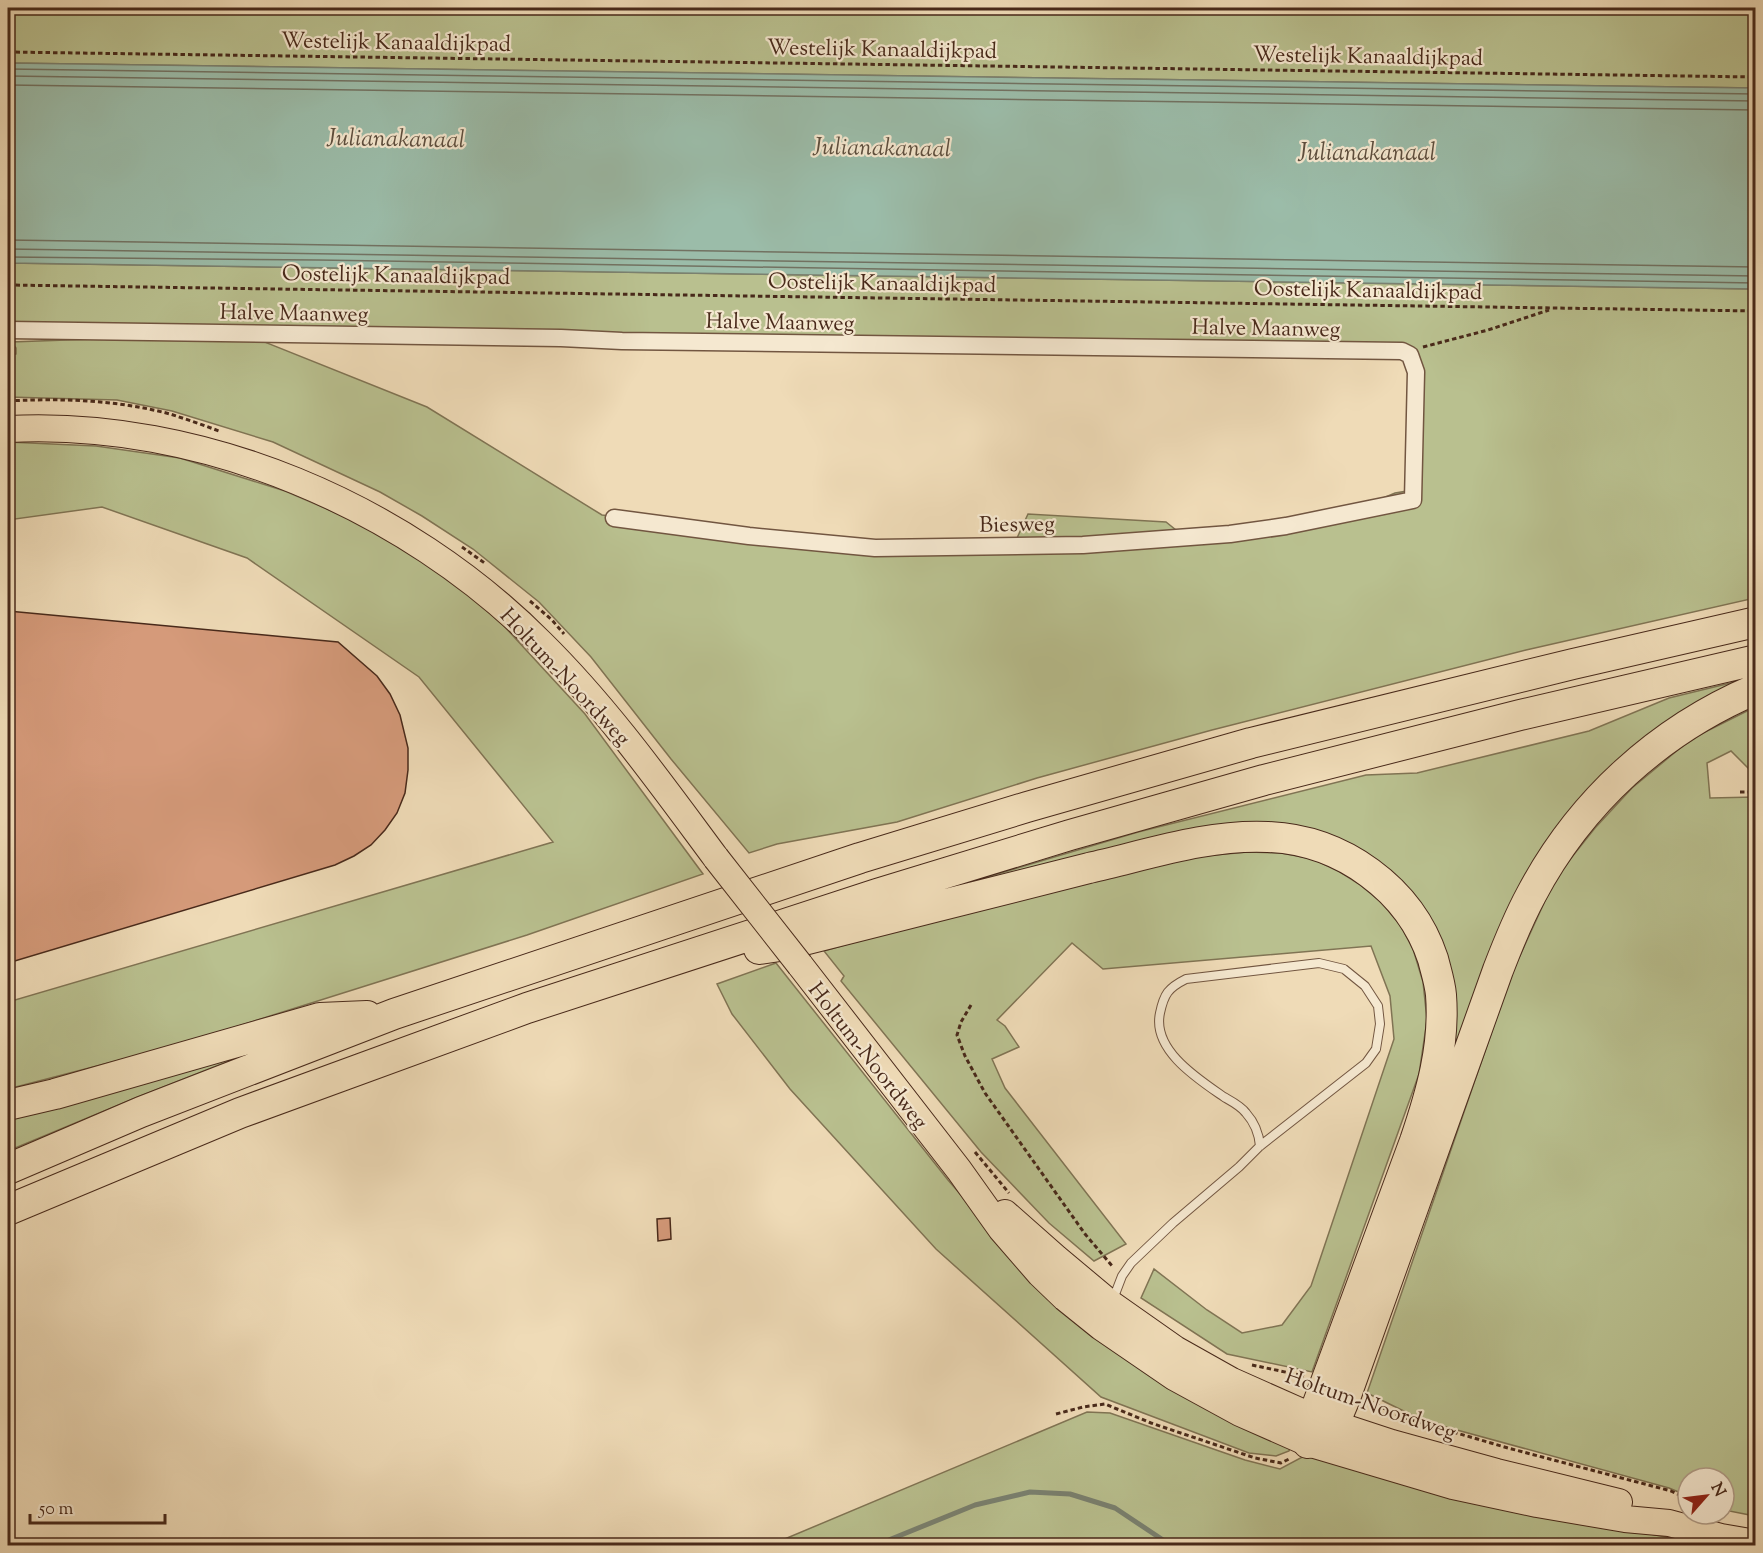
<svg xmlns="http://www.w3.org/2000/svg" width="1763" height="1553" font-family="'Sorts Mill Goudy',serif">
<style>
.green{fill:#b9c08f;stroke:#807454;stroke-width:1.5;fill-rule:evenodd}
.water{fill:#9bbca9;stroke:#7a8170;stroke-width:1.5}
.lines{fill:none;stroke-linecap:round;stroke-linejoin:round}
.shore{stroke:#727262;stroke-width:1.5}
.stream{stroke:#7a8170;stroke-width:5}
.building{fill:#d59a7a;stroke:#48291a;stroke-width:1.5}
.service-casing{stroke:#725641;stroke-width:10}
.minor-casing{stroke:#725641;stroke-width:19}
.primary-casing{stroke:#48291a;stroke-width:28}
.motorway-casing{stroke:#48291a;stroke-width:32}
.path{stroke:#48291a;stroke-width:3;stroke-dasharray:4.5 3;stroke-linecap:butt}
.service{stroke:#f5e8d0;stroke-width:8}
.minor{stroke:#f5e8d0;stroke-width:16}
.primary{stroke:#efdbb7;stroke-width:26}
.motorway{stroke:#efdbb7;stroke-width:30}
.primary-bridge-casing{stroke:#48291a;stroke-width:28;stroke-linecap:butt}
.primary-bridge{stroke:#efdbb7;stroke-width:26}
.labels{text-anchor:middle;stroke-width:4.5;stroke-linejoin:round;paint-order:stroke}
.street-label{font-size:22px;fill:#48291a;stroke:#f5e8d0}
.water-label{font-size:24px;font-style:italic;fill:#5d4e3e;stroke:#f5e8d0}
</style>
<rect width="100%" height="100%" fill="#efdbb7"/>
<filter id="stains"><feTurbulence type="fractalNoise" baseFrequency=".00333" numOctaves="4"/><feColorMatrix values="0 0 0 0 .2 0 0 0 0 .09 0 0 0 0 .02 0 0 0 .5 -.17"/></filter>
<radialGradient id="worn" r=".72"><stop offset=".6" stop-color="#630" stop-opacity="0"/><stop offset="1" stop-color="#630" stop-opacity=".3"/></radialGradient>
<path class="green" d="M 8,8 L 1180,8 L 1756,14 L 1755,88 L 8,63 Z
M 8,263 L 1755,289 L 1755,598 L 1526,650 L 1212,730 L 1037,778 L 897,822 L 777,844 L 749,853 L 671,759 L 591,657 L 539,602 L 473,549 L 422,516 L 380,492 L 273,442 L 172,411 L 117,400 L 8,397 L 8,356 L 16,354 L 16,348 L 11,342 L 234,334 L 8,323 ZM 247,335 L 1411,351 L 1413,490 L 1395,493 L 1362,507 L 1181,534 L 1166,522 L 1028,514 L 1017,538 L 852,543 L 602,515 L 427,407 Z
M 8,442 L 96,446 L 180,458 L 285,491 L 348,518 L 409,551 L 461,588 L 504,626 L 585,714 L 703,874 L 527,935 L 178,1045 L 8,1089 L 8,1002 L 553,842 L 419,677 L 247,558 L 102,507 L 8,520 Z
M 1755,677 L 1608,780 L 1428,1115 L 1434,945 L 1309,836 L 904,902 L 1138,832 L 1366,775 L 1417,773 L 1589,731 L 1669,698 Z
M 1755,707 L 1755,786 L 1750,786 L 1749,769 L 1731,751 L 1707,763 L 1710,798 L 1755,797 L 1755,1516 L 1724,1510 L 1724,1478 L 1688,1478 L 1688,1496 L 1669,1488 L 1424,1421 L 1367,1393 L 1512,973 L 1556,877 L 1595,828 L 1632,788 L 1691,739 Z
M 1248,852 L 1281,853 L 1313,859 L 1340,872 L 1359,884 L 1382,903 L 1400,925 L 1413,949 L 1423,982 L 1427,1020 L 1419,1074 L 1312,1372 L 1227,1354 L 1141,1298 L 1154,1269 L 1207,1310 L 1242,1333 L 1282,1325 L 1311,1286 L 1394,1039 L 1390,996 L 1371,946 L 1103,969 L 1072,943 L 997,1020 L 1005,1026 L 1019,1047 L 992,1059 L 1005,1088 L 1126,1244 L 1094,1261 L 1049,1223 L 981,1152 L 841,981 L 844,976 L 824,951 L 1126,863 Z
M 776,963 L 948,1180 L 1038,1284 L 1291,1445 L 1289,1451 L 1276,1456 L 1249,1453 L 1101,1397 L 936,1249 L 790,1089 L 732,1014 L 717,984 Z
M 307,1030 L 138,1097 L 8,1151 L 8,1115 Z
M 1087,1412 L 1110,1413 L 1245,1460 L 1280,1469 L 1306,1455 L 1616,1527 L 1705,1545 L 768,1546 Z"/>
<path class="water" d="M 8,63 L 1755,88 L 1755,289 L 8,263 Z"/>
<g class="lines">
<path class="shore" d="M 8,69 L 1756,94
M 8,76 L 1756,101
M 8,85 L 1756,110
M 8,240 L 1756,267
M 8,249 L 1756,276
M 8,257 L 318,260 L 1756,283"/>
<path class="stream" d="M 874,1546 L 975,1505 L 1030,1492 L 1070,1494 L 1115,1508 L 1172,1546"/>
</g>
<path class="building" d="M 8,611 L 338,642 L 377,676 L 390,694 L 400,715 L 408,748 L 408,770 L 405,793 L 397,813 L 385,830 L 371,845 L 354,856 L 335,865 L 8,963 Z
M 670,1218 L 671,1239 L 658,1241 L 657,1219 Z"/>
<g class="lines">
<g class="service-casing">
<path id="service" d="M 1112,1302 L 1122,1276 L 1131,1263 L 1173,1223 L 1239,1167 L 1260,1146 L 1366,1063 L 1376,1049 L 1380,1024 L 1378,1006 L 1365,986 L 1344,969 L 1319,963 L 1186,979 C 1168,988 1164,994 1160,1013 C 1152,1050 1198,1079 1224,1097 C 1231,1101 1241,1106 1246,1113 C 1255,1123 1259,1134 1260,1146"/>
</g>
<g class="minor-casing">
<path id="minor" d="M 8,330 L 561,338 L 622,341 L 1402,351 L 1410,355 L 1416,372 L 1413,500 L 1286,526 L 1230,534 L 1083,545 L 875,548 L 749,536 L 614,518"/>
</g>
<g class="primary-casing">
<path id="primary" d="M 8,429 C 201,419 405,506 541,643 C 607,708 661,784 716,858
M 800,965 L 959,1170 L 1001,1229 L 1040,1274 L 1065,1298 L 1101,1327 L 1174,1377 L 1240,1413 L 1308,1443 L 1453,1486 L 1537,1504 L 1625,1519 L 1669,1523 L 1721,1537 L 1756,1543
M 1005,1213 L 1056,1258 L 1111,1304 L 1175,1349 L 1232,1381 L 1313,1417 L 1392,1443 L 1497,1472 L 1619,1502"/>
</g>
<g class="motorway-casing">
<path id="motorway" d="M 759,949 L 780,946 C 883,921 986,893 1089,868 C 1147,855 1208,834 1268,837 C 1342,840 1410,889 1433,959 C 1436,971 1440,983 1441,995 C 1445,1046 1431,1094 1415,1141 L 1313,1417 L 1308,1443
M 8,1105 L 55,1094 L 320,1018 L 367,1016
M 8,1169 L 141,1112 L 394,1014 L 860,858 L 1027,807 L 1251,743 L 1573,664 L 1756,622
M 8,1210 L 240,1113 L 527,1008 L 877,894 L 1070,835 L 1264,780 L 1520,715 L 1756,660
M 1308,1443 L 1334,1424 L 1345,1398 L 1498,970 C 1508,944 1518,919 1531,895 C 1580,802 1659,730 1756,689"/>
</g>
<path class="path" d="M 1554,8 L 1756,11
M 8,52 L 1756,77
M 8,285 L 1756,311
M 1423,347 L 1488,330 L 1549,310
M 8,401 C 61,398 118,400 170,414 C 186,419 203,425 219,431
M 462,547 L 486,564
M 530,601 L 552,620 L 564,634
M 1740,792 L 1756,792
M 971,1005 L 961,1022 L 957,1035 L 965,1056 L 985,1093 L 1085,1234 L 1113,1267
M 975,1152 L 1009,1193
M 1252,1365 L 1304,1376
M 1369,1401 L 1402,1417 L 1508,1448 L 1671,1491 L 1688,1499
M 1056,1414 L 1083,1407 L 1105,1404 L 1151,1423 L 1255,1458 L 1281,1463 L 1291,1458"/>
<use href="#service" class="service"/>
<use href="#minor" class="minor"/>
<use href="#primary" class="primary"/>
<use href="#motorway" class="motorway"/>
<g class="primary-bridge-casing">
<path id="primary-bridge" d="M 716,858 L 800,965"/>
</g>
<use href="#primary-bridge" class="primary-bridge"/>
</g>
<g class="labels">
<g class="street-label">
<text transform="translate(396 41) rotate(1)" y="8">Westelijk Kanaaldijkpad</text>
<text transform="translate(882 48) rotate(1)" y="8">Westelijk Kanaaldijkpad</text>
<text transform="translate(1368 55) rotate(1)" y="8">Westelijk Kanaaldijkpad</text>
<text transform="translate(396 274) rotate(1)" y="8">Oostelijk Kanaaldijkpad</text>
<text transform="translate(882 282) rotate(1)" y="8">Oostelijk Kanaaldijkpad</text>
<text transform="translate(1368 289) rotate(1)" y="8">Oostelijk Kanaaldijkpad</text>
<text transform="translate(294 312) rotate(1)" y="8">Halve Maanweg</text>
<text transform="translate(780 321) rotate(1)" y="8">Halve Maanweg</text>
<text transform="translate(1266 327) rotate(1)" y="8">Halve Maanweg</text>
<text transform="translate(1017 523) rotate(-1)" y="8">Biesweg</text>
<text transform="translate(566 676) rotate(47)" y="8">Holtum-Noordweg</text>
<text transform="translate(869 1055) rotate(52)" y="8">Holtum-Noordweg</text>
<text transform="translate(1371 1403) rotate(19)" y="8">Holtum-Noordweg</text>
</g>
<g class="water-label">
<text transform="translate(396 138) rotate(1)" y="8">Julianakanaal</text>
<text transform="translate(882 147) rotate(1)" y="8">Julianakanaal</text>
<text x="1367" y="160">Julianakanaal</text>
</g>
</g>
<rect width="1763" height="1553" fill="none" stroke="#efdbb7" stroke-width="30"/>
<rect x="9" y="9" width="1745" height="1535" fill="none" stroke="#48291a" stroke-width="3"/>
<rect x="15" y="15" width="1733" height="1523" fill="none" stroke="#48291a" stroke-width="1.5"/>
<g transform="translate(1706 1496) rotate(62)"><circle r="28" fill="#f5e8d0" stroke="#b09c87" stroke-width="1.5"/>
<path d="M0-4.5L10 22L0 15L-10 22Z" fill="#8f2418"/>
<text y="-9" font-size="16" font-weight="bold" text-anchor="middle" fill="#48291a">N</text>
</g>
<path d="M30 1514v9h135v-9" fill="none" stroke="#48291a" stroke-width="3"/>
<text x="39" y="1514" font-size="18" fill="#48291a" stroke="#f5e8d0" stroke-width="4.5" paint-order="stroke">50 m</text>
<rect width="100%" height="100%" filter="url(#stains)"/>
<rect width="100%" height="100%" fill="url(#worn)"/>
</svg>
